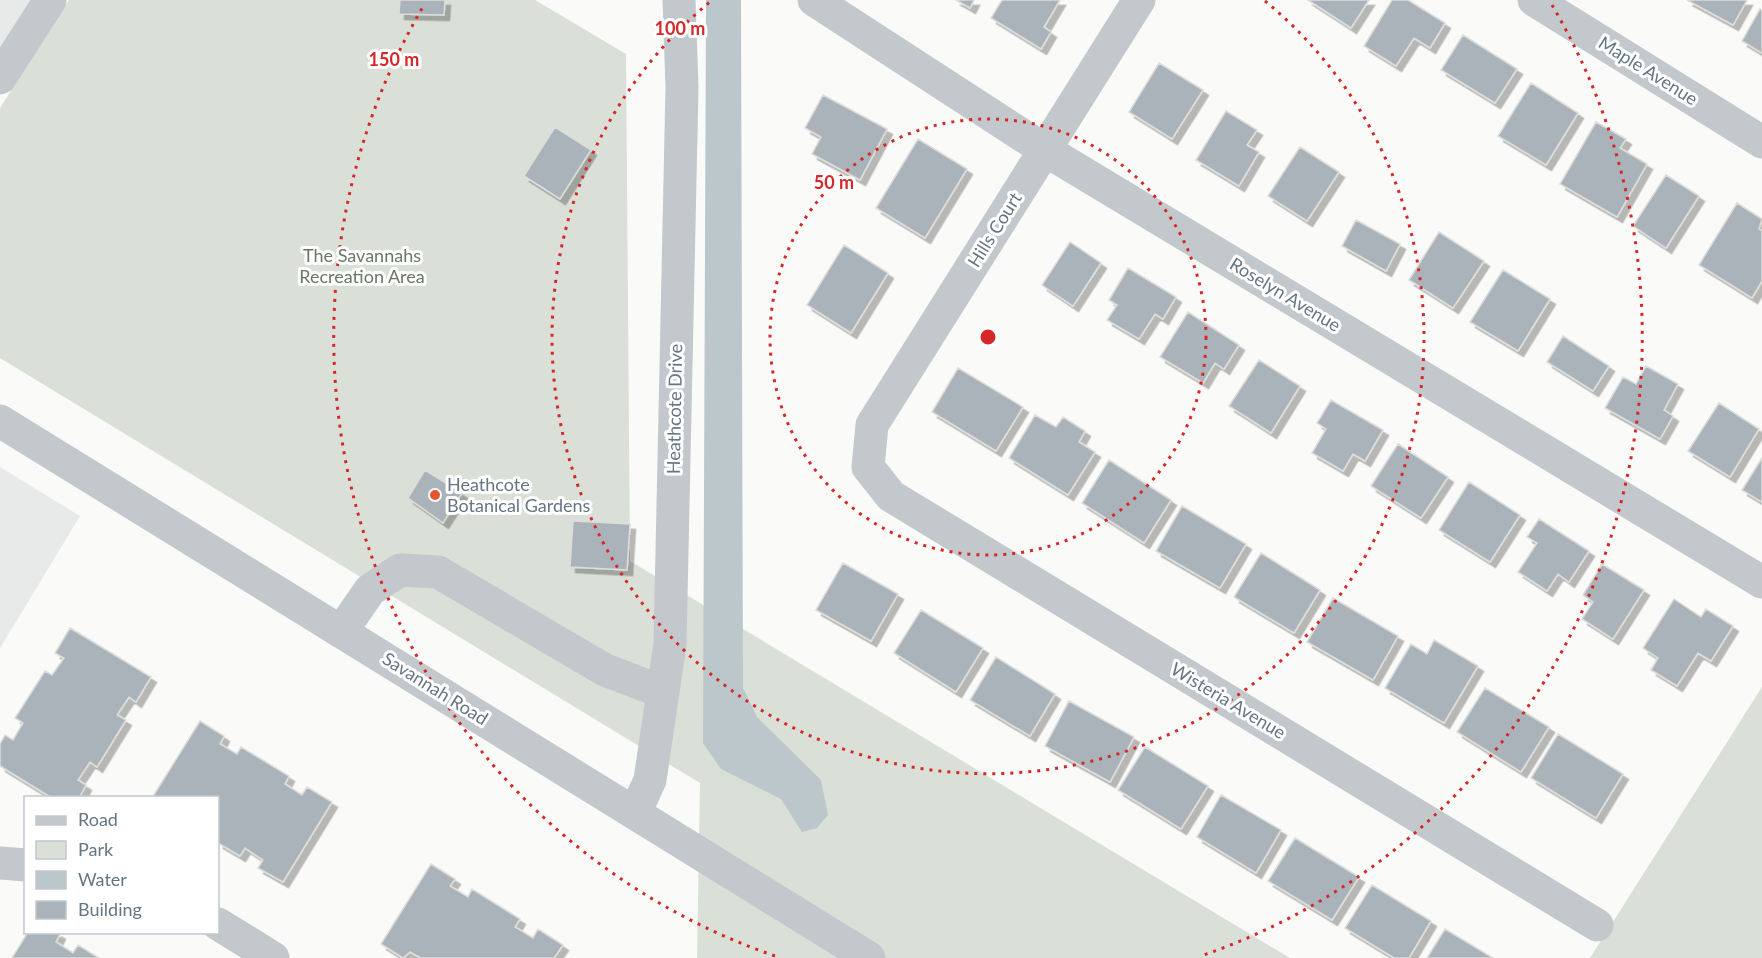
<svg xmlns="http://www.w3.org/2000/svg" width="1762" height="958" font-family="Lato,sans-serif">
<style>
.built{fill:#e8e9e9}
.green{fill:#dadfd7}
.water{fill:#bbc7cb}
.building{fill:#aab3b9;stroke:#dcdcda;stroke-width:1.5;filter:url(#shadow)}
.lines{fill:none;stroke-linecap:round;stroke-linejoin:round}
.minor{stroke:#c3c8cc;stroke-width:33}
.ring{fill:none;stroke:#d62828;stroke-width:3;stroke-dasharray:3 6}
.poi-dot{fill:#e4572e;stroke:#fff;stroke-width:2}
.labels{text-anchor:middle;stroke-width:6;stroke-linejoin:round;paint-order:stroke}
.street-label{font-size:18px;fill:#657683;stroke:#fff}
.park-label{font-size:18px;fill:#687a64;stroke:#fff}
.poi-label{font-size:18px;fill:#657683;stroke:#fff;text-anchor:start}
.centre{fill:#d62828;stroke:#fff;stroke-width:3}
.ring-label{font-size:18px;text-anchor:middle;font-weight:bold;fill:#d62828;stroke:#fff;stroke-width:6;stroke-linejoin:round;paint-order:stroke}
</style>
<defs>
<filter id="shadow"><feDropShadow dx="5.5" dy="5.5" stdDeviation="0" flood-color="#0004"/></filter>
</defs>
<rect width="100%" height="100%" fill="#fafaf8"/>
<path class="built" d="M 0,0 L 32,0 L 0,49 Z
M 0,467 L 80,516 L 0,648 Z"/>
<path class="green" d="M 69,0 L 535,0 L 626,54 L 630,561 L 1290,958 L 697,958 L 700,783 L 0,358 L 0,108 Z
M 1762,687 L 1762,958 L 1590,958 Z"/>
<path class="water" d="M 706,0 L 741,0 L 743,688 L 757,717 L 821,780 L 828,815 L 817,828 L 802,832 L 781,799 L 721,769 L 703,743 Z"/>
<path class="building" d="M 400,0 L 445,0 L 444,15 L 399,14 Z
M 956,0 L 974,0 L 970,8 Z
M 1002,0 L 1060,0 L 1044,27 L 1051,32 L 1041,49 L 991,18 Z
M 1308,0 L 1369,0 L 1351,28 Z
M 1392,0 L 1408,0 L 1445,23 L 1430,48 L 1414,38 L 1396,66 L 1364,46 Z
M 1687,0 L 1747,0 L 1733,25 Z
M 1760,9 L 1762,10 L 1762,53 L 1742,41 Z
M 1463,35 L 1517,69 L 1495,103 L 1441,70 Z
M 1159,63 L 1203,90 L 1172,139 L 1129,112 Z
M 1531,83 L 1578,113 L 1546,165 L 1498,136 Z
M 823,95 L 887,129 L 860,180 L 812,154 L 821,137 L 805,128 Z
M 1226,111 L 1257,130 L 1247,145 L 1259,152 L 1239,186 L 1196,160 Z
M 1596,122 L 1626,139 L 1620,148 L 1647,164 L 1617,217 L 1560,184 Z
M 555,127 L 591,150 L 560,199 L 524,176 Z
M 918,139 L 967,169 L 925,238 L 876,208 Z
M 1300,147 L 1339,172 L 1307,221 L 1268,196 Z
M 1666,175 L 1699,196 L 1666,248 L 1633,226 Z
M 1737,203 L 1762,219 L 1759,229 L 1762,231 L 1762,281 L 1752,298 L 1699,265 Z
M 1356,220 L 1400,244 L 1386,271 L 1342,246 Z
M 1439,232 L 1484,261 L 1453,308 L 1409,280 Z
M 1070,242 L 1101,263 L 1073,306 L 1042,285 Z
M 844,245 L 888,273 L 851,333 L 807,305 Z
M 1128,268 L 1176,297 L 1163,319 L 1155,314 L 1139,339 L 1107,320 L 1117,305 L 1109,300 Z
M 1503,270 L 1550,299 L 1518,351 L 1470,322 Z
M 1188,312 L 1239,345 L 1224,369 L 1215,363 L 1203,383 L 1160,357 Z
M 1563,336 L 1609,366 L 1593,391 L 1547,362 Z
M 1259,360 L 1300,386 L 1271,433 L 1229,406 Z
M 1646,366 L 1678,384 L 1664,410 L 1673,416 L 1660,439 L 1605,408 L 1623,377 L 1636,384 Z
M 958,368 L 1023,407 L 996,451 L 932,412 Z
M 1331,400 L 1383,430 L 1365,461 L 1353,454 L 1343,471 L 1312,453 L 1326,429 L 1317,423 Z
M 1719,403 L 1759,429 L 1730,477 L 1688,451 Z
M 1035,415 L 1056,427 L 1063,417 L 1085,431 L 1079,442 L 1095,452 L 1068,495 L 1009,458 Z
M 1398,444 L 1448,477 L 1421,518 L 1371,486 Z
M 1762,458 L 1762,502 L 1742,490 Z
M 1109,460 L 1171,500 L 1144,543 L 1082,503 Z
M 425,470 L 462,493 L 443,523 L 408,498 Z
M 1469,482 L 1520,515 L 1490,562 L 1439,530 Z
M 1182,506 L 1246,544 L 1220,588 L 1156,551 Z
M 1539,519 L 1589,551 L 1569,582 L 1558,574 L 1547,591 L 1518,572 L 1537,543 L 1527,537 Z
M 573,521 L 630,524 L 627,570 L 570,567 Z
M 1261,553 L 1320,590 L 1294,633 L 1234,597 Z
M 843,563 L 898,594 L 871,641 L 816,610 Z
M 1602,564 L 1644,590 L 1613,639 L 1582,619 L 1593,602 L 1583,595 Z
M 1333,598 L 1398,636 L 1373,680 L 1307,642 Z
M 1674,599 L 1701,617 L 1706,609 L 1733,626 L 1711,661 L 1698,653 L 1677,686 L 1651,670 L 1658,658 L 1643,648 Z
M 921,610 L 983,648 L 956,692 L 894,653 Z
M 70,628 L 151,677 L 136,702 L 129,697 L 117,715 L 126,720 L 97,767 L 90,762 L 78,780 L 86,785 L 79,798 L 52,798 L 0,766 L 0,744 L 5,735 L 13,740 L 23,723 L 15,718 L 45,671 L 52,675 L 64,658 L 55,653 Z
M 1434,640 L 1478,666 L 1444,723 L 1385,688 L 1411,644 L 1427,654 Z
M 996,657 L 1055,694 L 1030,736 L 970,700 Z
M 1485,688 L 1549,727 L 1521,772 L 1457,732 Z
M 1069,701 L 1134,737 L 1110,782 L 1045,746 Z
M 200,721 L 224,736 L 220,744 L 237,754 L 241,747 L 289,776 L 285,784 L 302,795 L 307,787 L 332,802 L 283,882 L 258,868 L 263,860 L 245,848 L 240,856 L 218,843 L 218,798 L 152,798 Z
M 1558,734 L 1623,774 L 1596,818 L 1531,778 Z
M 1145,747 L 1208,786 L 1181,829 L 1118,790 Z
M 1221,795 L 1281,830 L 1256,873 L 1197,837 Z
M 1295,838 L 1359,877 L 1332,920 L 1268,881 Z
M 431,864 L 455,879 L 450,886 L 468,897 L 472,889 L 520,919 L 515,927 L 533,938 L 538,929 L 563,945 L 554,958 L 421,958 L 410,952 L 403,958 L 381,944 Z
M 1372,885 L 1431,921 L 1409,958 L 1394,958 L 1345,928 Z
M 1445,929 L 1493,958 L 1427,958 Z
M 28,932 L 57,932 L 60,934 L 56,942 L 73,953 L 78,945 L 99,958 L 12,958 Z"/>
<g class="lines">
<path class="minor" d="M 814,0 L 1045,150 L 1762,582
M 1139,0 L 872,425 L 868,467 L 891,496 L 1597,925
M 1534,0 L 1762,142
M 0,78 L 50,0
M 0,421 L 869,958
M 341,632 L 370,590 L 400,570 L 438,572 L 605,670 L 663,692
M 635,813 L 650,780 L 670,644 L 682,87 L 679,0
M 0,863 L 26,865
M 218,924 L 273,958"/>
</g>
<g class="ring">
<circle cx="988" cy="337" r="218"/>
<path d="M1265 1A436 436 0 1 1 711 1"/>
<path d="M775 956A655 655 0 0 1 424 5M1552 5A655 655 0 0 1 1201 956"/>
</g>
<circle class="poi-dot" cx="435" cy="495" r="6"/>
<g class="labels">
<g class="street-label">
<text transform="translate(1648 71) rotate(32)" y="6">Maple Avenue</text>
<text transform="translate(995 230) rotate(-58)" y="6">Hills Court</text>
<text transform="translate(1285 295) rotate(31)" y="6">Roselyn Avenue</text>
<text transform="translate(675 409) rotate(-89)" y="6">Heathcote Drive</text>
<text transform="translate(435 689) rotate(32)" y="6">Savannah Road</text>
<text transform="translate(1228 701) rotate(31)" y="6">Wisteria Avenue</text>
</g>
<g class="park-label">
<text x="362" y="262">The Savannahs<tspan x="362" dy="21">Recreation Area</tspan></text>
</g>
<g class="poi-label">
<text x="447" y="491">Heathcote<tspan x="447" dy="21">Botanical Gardens</tspan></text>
</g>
</g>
<circle cx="988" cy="337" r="9" class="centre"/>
<g class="ring-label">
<text x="680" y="35">100 m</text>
<text x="394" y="66">150 m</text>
<text x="834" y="189">50 m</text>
</g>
<rect x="24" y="796" width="195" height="138" fill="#ffffff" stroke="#c1c8cd" stroke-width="1.5"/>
<rect x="36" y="816" width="30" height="9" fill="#c3c8cc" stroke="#c1c8cd" stroke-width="1.5"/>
<text x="78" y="826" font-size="18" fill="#657683">Road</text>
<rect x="36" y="841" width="30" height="18" fill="#dadfd7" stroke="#c1c8cd" stroke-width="1.5"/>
<text x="78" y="856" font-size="18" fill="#657683">Park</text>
<rect x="36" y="871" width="30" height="18" fill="#bbc7cb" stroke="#c1c8cd" stroke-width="1.5"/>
<text x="78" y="886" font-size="18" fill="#657683">Water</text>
<rect x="36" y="901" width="30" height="18" fill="#aab3b9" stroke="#c1c8cd" stroke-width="1.5"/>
<text x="78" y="916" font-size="18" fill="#657683">Building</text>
</svg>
